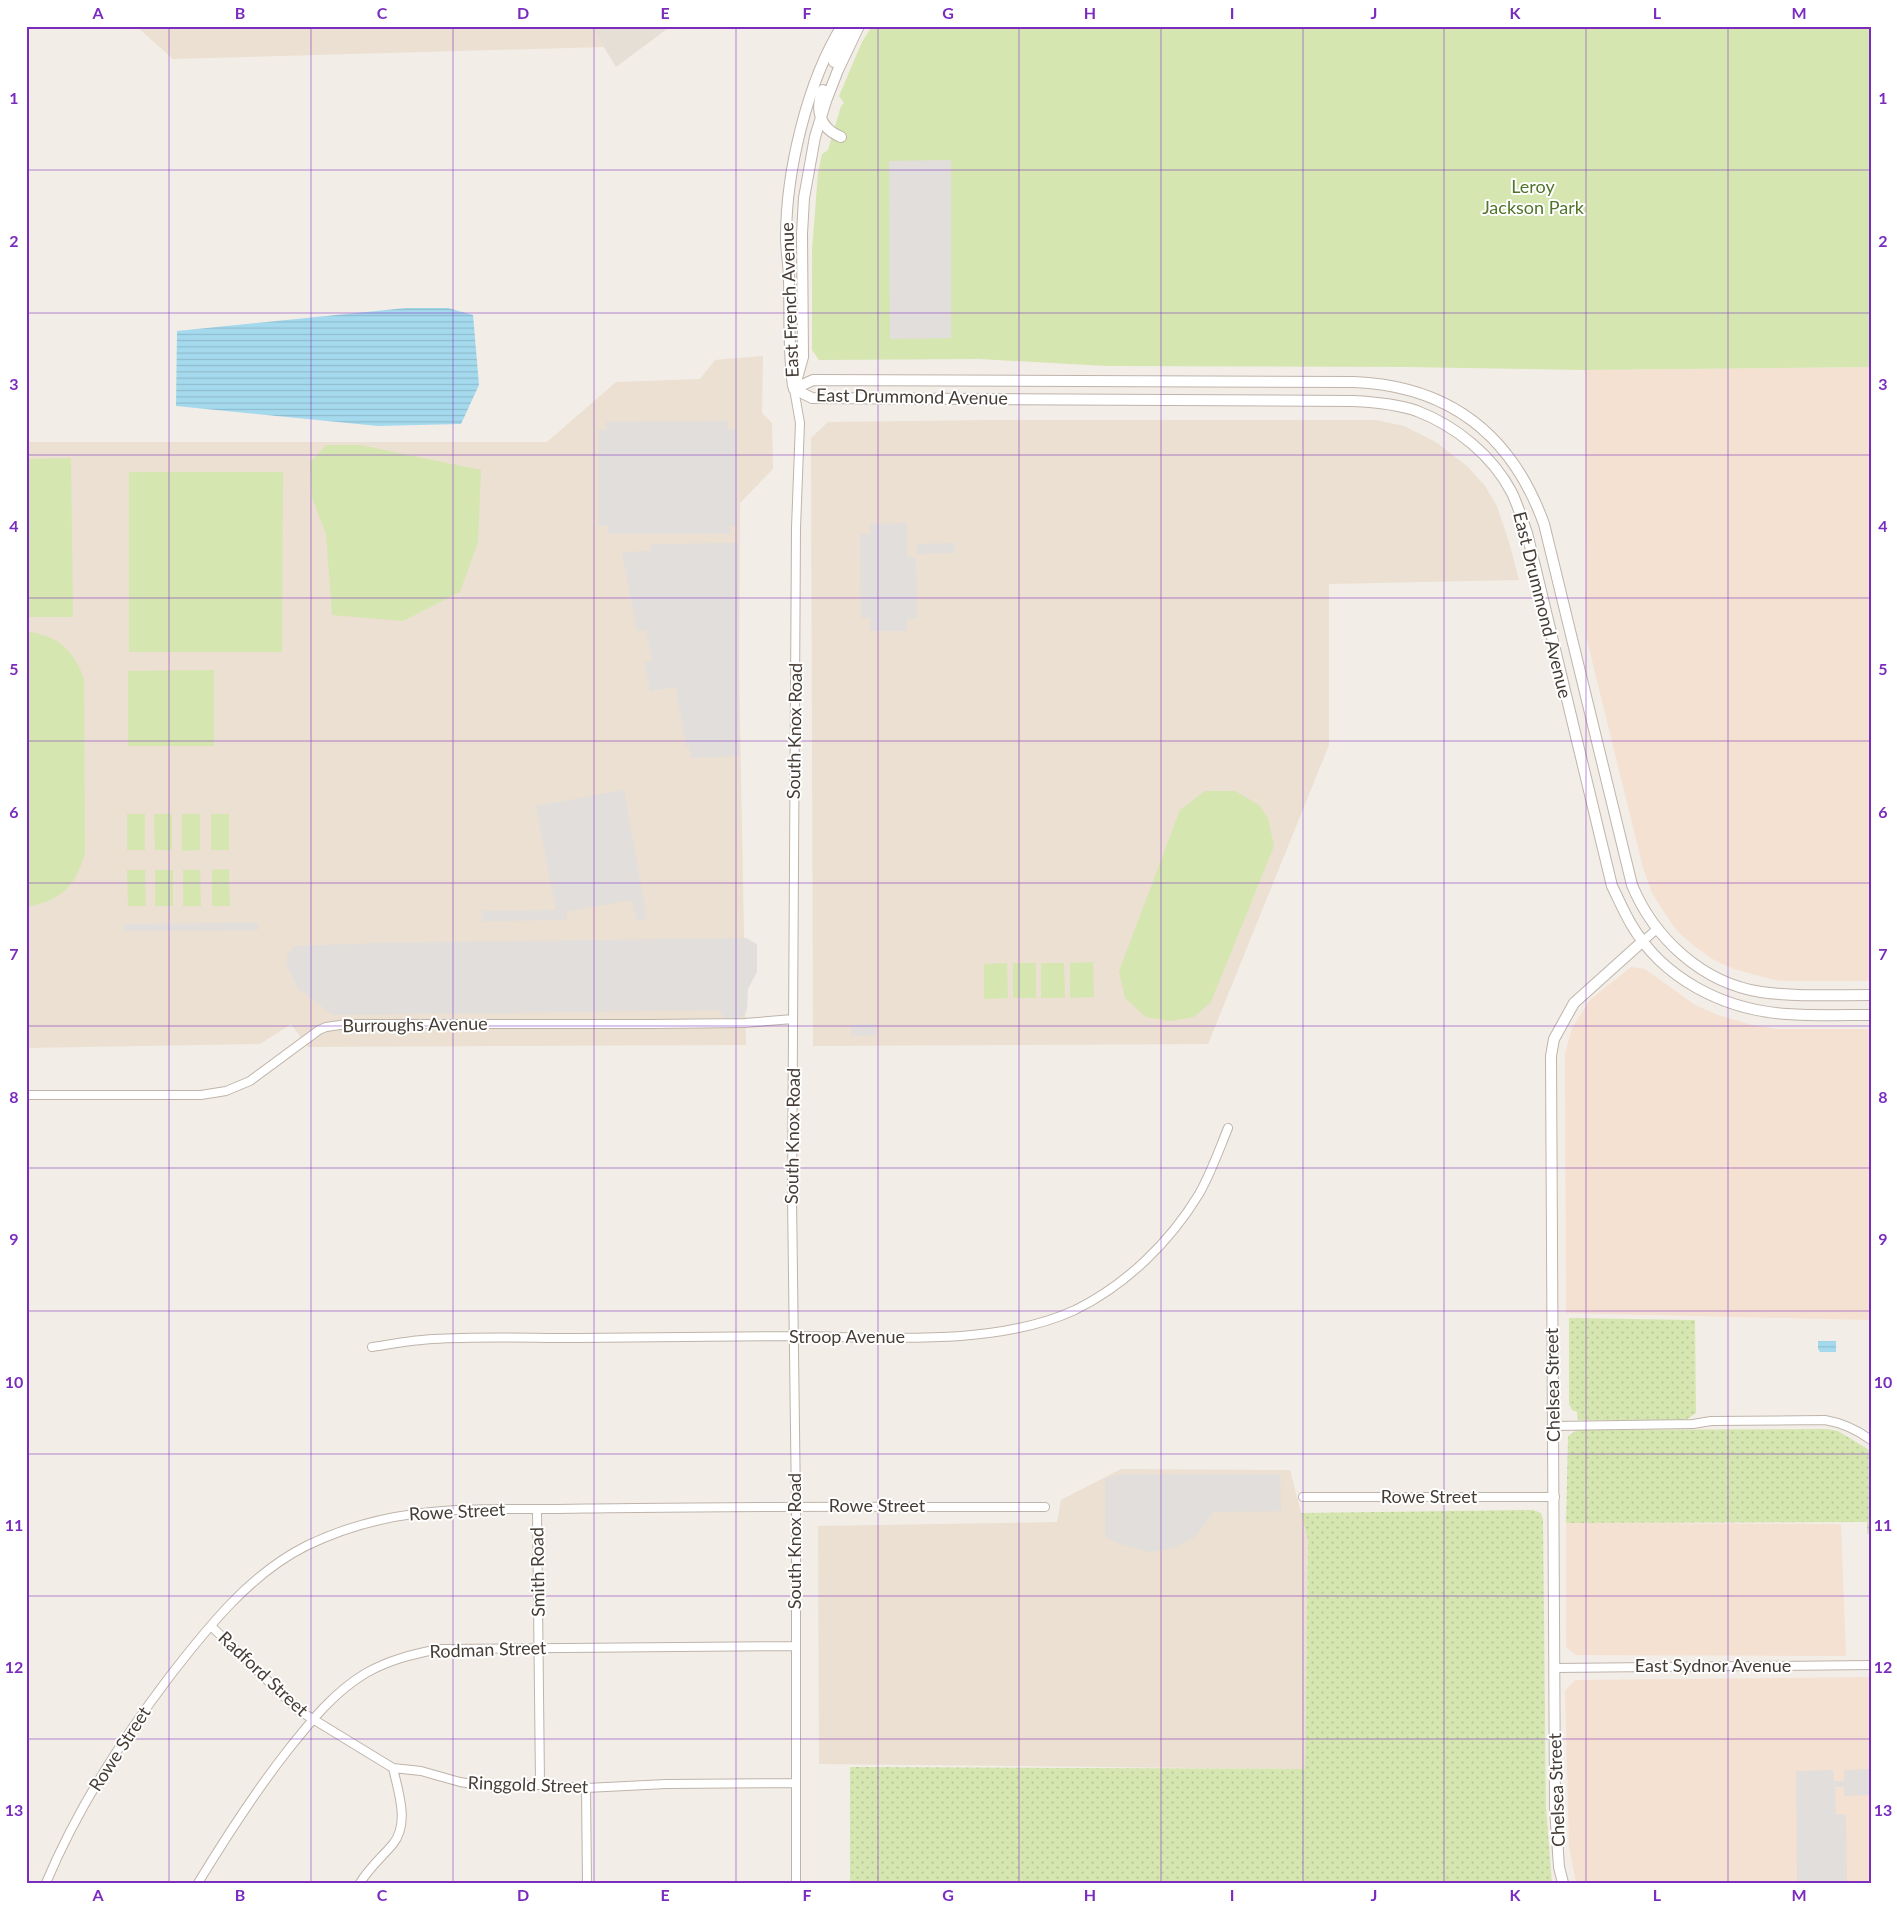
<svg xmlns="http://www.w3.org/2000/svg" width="1897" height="1909" font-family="Lato,sans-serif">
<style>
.residential{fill:#e6dfd5}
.commercial{fill:#f4e1d2}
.education{fill:#ebe0d1}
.grass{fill:url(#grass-dots)}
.park{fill:#d5e6b1}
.parking{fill:#e1dedc}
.water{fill:url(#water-rules)}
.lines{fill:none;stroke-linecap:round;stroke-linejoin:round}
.minor-casing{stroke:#beb4aa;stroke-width:10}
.tertiary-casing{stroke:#beb4aa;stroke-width:12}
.minor{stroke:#fff;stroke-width:8}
.tertiary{stroke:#fff;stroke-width:10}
.grid{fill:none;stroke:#7b2cbf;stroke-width:1;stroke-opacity:0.55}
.labels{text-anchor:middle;stroke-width:4;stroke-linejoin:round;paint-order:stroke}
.park-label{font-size:18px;fill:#51752b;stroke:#fff}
.street-label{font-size:18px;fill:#453d36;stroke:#fff}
.neatline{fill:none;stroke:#7b2cbf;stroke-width:2}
.grid-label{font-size:16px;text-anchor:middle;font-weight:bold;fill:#7b2cbf}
</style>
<defs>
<pattern id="grass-dots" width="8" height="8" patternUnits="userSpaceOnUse" patternTransform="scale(1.25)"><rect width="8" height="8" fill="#d5e6b1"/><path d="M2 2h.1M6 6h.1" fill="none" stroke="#b8c699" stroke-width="1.8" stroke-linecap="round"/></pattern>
<pattern id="water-rules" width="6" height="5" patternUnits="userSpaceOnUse" patternTransform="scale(1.25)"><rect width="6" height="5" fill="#a5daee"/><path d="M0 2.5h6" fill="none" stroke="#8fbccd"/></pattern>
</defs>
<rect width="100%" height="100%" fill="#f3ede7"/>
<path class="residential" d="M 591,26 L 671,26 L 616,67 Z"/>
<path class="commercial" d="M 1871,367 L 1871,981 L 1789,981 L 1774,980 L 1734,969 L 1714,960 L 1694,946 L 1676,930 L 1662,909 L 1652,893 L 1643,868 L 1586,636 L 1585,370 Z
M 1631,967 L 1645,969 L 1695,1005 L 1718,1015 L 1752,1025 L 1778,1029 L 1871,1029 L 1871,1320 L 1566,1313 L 1565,1054 L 1572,1028 L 1590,1000 Z
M 1566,1523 L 1841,1524 L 1846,1656 L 1576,1655 L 1566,1647 Z
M 1871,1677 L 1871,1883 L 1576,1883 L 1569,1846 L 1565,1691 L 1575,1680 Z"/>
<path class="education" d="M 136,26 L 591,26 L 604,47 L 173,59 Z
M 763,356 L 762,413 L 772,423 L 773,469 L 740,503 L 739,669 L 746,1045 L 308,1047 L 291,1024 L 260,1044 L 26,1048 L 26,442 L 547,442 L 616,382 L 700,379 L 715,360 Z
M 993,420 L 1376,420 L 1404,426 L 1436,442 L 1468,467 L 1485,486 L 1497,506 L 1509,542 L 1519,580 L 1329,584 L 1329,745 L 1208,1044 L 813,1046 L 811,438 L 828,422 Z
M 1121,1469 L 1290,1470 L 1308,1540 L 1305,1769 L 819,1764 L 818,1526 L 1057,1522 L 1061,1500 Z"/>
<path class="grass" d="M 1569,1318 L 1695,1320 L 1696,1413 L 1683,1422 L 1578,1420 L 1577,1412 L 1572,1410 L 1569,1404 Z
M 1827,1429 L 1838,1431 L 1871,1451 L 1871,1534 L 1867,1534 L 1867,1522 L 1566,1523 L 1568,1436 L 1577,1430 Z
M 1533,1510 L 1541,1513 L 1543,1520 L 1546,1808 L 1552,1883 L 850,1883 L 850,1767 L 1305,1769 L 1308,1540 L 1301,1513 Z"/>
<path class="park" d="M 872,26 L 1871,26 L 1871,367 L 1585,370 L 1405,367 L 1106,366 L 979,359 L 819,360 L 812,350 L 812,250 L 818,173 L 822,154 L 828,150 L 841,106 L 844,103 L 839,96 L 862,42 Z
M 326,445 L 360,445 L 481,470 L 478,542 L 460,592 L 403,621 L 332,615 L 326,534 L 312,498 L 310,463 Z
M 71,458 L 73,617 L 26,617 L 26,459 Z
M 129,472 L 283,472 L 282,652 L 129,652 Z
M 26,631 C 59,637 71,647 84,678 L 85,853 C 76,886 61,901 26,907 Z
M 214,670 L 214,746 L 128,746 L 128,671 Z
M 1205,791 L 1235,791 L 1259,805 L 1268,818 L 1274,846 L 1211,1002 L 1194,1017 L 1170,1021 L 1146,1017 L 1125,998 L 1119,971 L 1180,810 Z
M 127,814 L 145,814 L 145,850 L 127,850 Z
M 154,814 L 172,814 L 172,850 L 155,850 Z
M 182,814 L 200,814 L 200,850 L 182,851 Z
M 211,814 L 229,814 L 229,850 L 211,850 Z
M 229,869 L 230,906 L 212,906 L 212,870 Z
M 127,870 L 145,870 L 146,906 L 128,906 Z
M 155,870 L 173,870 L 173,906 L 155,906 Z
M 183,870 L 200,870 L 201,906 L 183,906 Z
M 1093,962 L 1094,997 L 1070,998 L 1070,963 Z
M 1007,963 L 1008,998 L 984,999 L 984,964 Z
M 1013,963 L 1036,963 L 1036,998 L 1013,998 Z
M 1041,963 L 1064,963 L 1065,998 L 1041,998 Z"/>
<path class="parking" d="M 951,160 L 951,338 L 890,339 L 889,161 Z
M 728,421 L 728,429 L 737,429 L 737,525 L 730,526 L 730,534 L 608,534 L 608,526 L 598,526 L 598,430 L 606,430 L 606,422 Z
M 907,523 L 907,557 L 916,557 L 917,618 L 907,619 L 907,631 L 870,631 L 870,618 L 861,618 L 860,534 L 870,534 L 870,524 Z
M 738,543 L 739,756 L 691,758 L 689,746 L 686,747 L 676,687 L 650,691 L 645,662 L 652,661 L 646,630 L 637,631 L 622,552 L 650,551 L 651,544 Z
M 954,543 L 954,553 L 917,554 L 917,544 Z
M 624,790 L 647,919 L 637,920 L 631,900 L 566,912 L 567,920 L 482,921 L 482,911 L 556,910 L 536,806 Z
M 258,923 L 258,930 L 124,931 L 124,924 Z
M 746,938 L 757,944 L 757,972 L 748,989 L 747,1010 L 742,1017 L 736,1019 L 725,1019 L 719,1010 L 333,1015 L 298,989 L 286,963 L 288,954 L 294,946 L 382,943 Z
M 876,1024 L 876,1035 L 851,1036 L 851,1025 Z
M 1121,1474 L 1280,1474 L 1281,1511 L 1213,1512 L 1196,1536 L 1174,1548 L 1150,1552 L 1120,1544 L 1105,1537 L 1105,1479 Z
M 1871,1769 L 1871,1795 L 1844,1796 L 1844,1787 L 1835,1787 L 1836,1814 L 1846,1815 L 1847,1883 L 1797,1883 L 1796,1771 L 1833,1770 L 1834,1781 L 1844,1781 L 1844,1770 Z"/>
<path class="water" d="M 406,308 L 448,308 L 473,315 L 479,385 L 461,424 L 378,426 L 176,406 L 177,331 Z
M 1818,1341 L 1836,1341 L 1836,1352 L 1820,1352 L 1818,1349 Z"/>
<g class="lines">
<g class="minor-casing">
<path id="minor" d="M 794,389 L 800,423 L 796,528 L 792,1198 L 796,1506 L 796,1883
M 1643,941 L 1657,929
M 26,1095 L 201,1095 L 226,1091 L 250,1081 L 319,1030 L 326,1027 L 347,1024 L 651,1024 L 745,1023 L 793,1019
M 372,1347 C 392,1344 413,1340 433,1339 C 481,1336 529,1338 577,1338 C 650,1337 723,1336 797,1336 C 884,1337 995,1347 1075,1310 C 1126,1285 1170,1242 1199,1194 C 1211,1173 1219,1150 1228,1128
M 1553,1426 L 1693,1424 L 1711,1421 L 1825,1420 C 1843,1423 1856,1429 1871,1440
M 1303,1497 L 1555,1497
M 537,1509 L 540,1785
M 211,1626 L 298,1710 L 393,1768 L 421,1771 L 460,1782 L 479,1785 L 540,1785 L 586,1788 L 666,1784 L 795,1783
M 1555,1668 L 1871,1665
M 586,1788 L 587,1883
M 46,1883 C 77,1809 122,1739 170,1676 C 208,1627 250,1574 306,1546 C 384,1508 452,1509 537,1509 C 570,1509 604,1508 637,1508 C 773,1506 909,1507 1045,1507
M 198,1883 C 226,1837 255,1792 288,1750 C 311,1721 334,1692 366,1673 C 389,1660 413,1654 439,1649 L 796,1646
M 360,1883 C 369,1868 382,1857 393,1844 C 410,1823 398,1791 393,1768"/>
</g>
<g class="tertiary-casing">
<path id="tertiary" d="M 834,62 L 849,26
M 823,90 C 815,109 819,128 841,137
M 793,386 C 788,350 790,316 789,280 C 789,266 786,252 786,238 C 786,172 807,82 842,26
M 794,389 L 812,398 L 1353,401 C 1374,402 1397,404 1417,411 C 1456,426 1493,456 1512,493 C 1518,506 1522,519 1527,533 L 1612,886 C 1618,898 1624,912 1631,924 C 1663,979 1724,1010 1787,1014 C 1814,1016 1843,1015 1871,1015
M 794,389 L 813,380 L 1354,382 C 1450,386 1512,435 1544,524 L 1632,885 C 1654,938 1702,983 1761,992 C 1797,997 1834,995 1871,995
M 794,389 L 803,357 L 802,234 L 804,198 L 815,137 L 826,101 L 838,70 L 859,26
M 1563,1883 L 1559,1867 L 1555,1808 L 1551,1056 L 1554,1039 L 1574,1003 L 1643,941"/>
</g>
<use href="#minor" class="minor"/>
<use href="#tertiary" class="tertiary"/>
</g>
<path class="grid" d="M 169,26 L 169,1883M 311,26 L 311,1883M 453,26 L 453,1883M 594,26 L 594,1883M 736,26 L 736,1883M 878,26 L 878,1883M 1019,26 L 1019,1883M 1161,26 L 1161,1883M 1303,26 L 1303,1883M 1444,26 L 1444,1883M 1586,26 L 1586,1883M 1728,26 L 1728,1883M 26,170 L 1871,170M 26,313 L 1871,313M 26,455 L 1871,455M 26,598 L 1871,598M 26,741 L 1871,741M 26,883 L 1871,883M 26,1026 L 1871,1026M 26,1168 L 1871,1168M 26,1311 L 1871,1311M 26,1454 L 1871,1454M 26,1596 L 1871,1596M 26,1739 L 1871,1739"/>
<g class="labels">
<g class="park-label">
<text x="1533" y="193">Leroy<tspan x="1533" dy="21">Jackson Park</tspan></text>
</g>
<g class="street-label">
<text transform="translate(790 300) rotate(-92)" y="6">East French Avenue</text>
<text transform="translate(912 397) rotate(1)" y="6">East Drummond Avenue</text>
<text transform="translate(1542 605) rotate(76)" y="6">East Drummond Avenue</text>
<text transform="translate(795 731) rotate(-89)" y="6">South Knox Road</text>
<text transform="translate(415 1025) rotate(-1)" y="6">Burroughs Avenue</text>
<text transform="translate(793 1136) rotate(-89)" y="6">South Knox Road</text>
<text x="847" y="1343">Stroop Avenue</text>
<text transform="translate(1553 1385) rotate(-91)" y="6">Chelsea Street</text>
<text x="1429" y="1503">Rowe Street</text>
<text x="877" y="1512">Rowe Street</text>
<text transform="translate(457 1512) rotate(-3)" y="6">Rowe Street</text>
<text transform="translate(795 1541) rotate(-90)" y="6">South Knox Road</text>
<text transform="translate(538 1572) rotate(-91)" y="6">Smith Road</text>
<text transform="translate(488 1650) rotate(-2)" y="6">Rodman Street</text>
<text x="1713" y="1672">East Sydnor Avenue</text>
<text transform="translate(263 1674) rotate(43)" y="6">Radford Street</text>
<text transform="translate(120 1749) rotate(-57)" y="6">Rowe Street</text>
<text transform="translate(528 1785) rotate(2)" y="6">Ringgold Street</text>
<text transform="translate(1557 1790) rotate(-92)" y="6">Chelsea Street</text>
</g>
</g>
<rect width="1897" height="1909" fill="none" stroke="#ffffff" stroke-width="55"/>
<rect x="28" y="28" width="1842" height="1854" class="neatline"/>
<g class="grid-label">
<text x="98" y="19">A</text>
<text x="240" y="19">B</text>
<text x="382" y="19">C</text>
<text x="523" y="19">D</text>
<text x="665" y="19">E</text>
<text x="807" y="19">F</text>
<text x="948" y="19">G</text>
<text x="1090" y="19">H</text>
<text x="1232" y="19">I</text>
<text x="1374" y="19">J</text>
<text x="1515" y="19">K</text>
<text x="1657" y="19">L</text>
<text x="1799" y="19">M</text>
<text x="14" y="104">1</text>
<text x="1883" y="104">1</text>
<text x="14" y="247">2</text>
<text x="1883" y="247">2</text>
<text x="14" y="390">3</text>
<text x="1883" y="390">3</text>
<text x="14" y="532">4</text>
<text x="1883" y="532">4</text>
<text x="14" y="675">5</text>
<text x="1883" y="675">5</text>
<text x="14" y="818">6</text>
<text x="1883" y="818">6</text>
<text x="14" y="960">7</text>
<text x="1883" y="960">7</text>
<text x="14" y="1103">8</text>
<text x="1883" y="1103">8</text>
<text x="14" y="1245">9</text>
<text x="1883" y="1245">9</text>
<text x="14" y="1388">10</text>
<text x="1883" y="1388">10</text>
<text x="14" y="1531">11</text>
<text x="1883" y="1531">11</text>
<text x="14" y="1673">12</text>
<text x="1883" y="1673">12</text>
<text x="14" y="1816">13</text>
<text x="1883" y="1816">13</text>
<text x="98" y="1901">A</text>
<text x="240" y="1901">B</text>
<text x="382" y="1901">C</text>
<text x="523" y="1901">D</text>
<text x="665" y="1901">E</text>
<text x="807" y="1901">F</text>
<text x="948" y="1901">G</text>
<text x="1090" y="1901">H</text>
<text x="1232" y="1901">I</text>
<text x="1374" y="1901">J</text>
<text x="1515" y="1901">K</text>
<text x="1657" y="1901">L</text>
<text x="1799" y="1901">M</text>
</g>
</svg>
